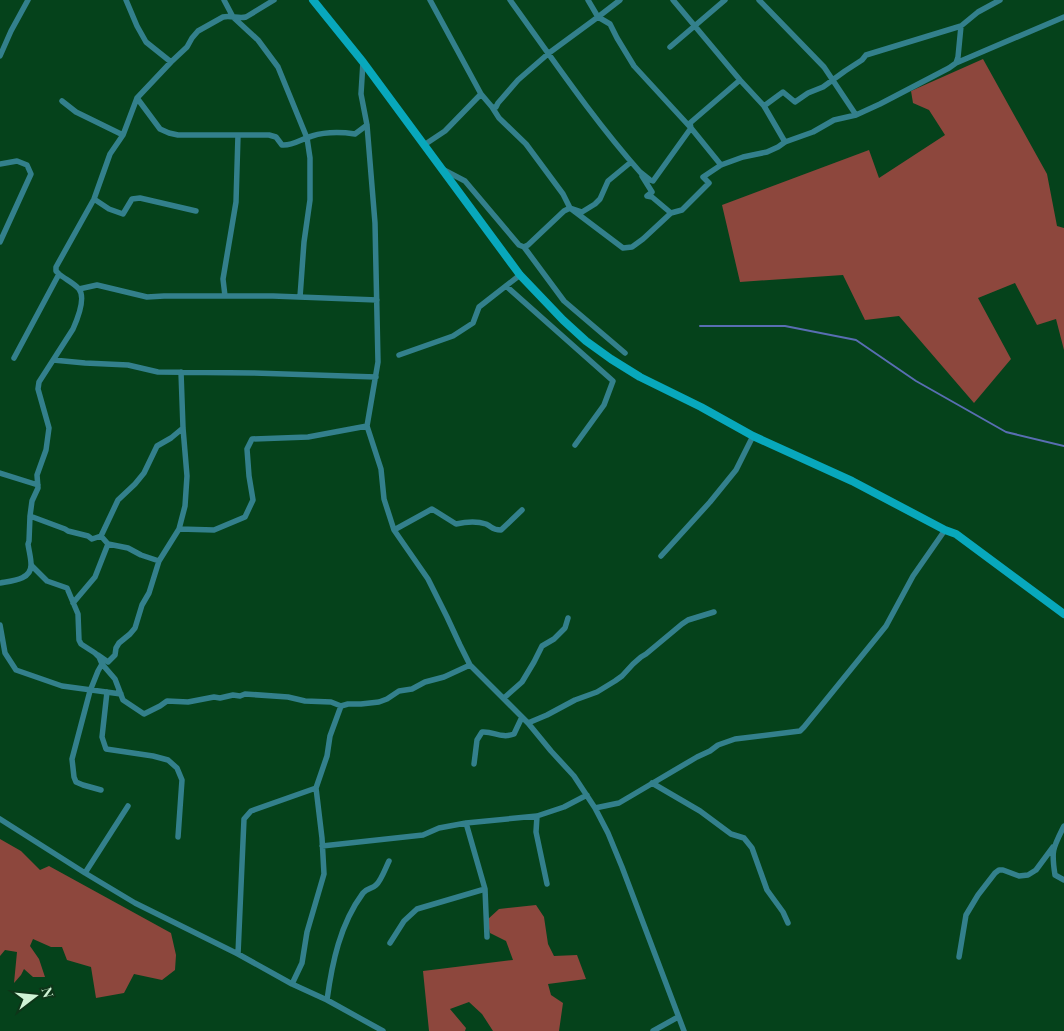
<svg xmlns="http://www.w3.org/2000/svg" width="1064" height="1031" font-family="'Playfair Display',serif">
<style>
.green{fill:#8d473d}
.lines{fill:none;stroke-linecap:round;stroke-linejoin:round}
.stream{stroke:#596eb2;stroke-width:2}
.street{stroke:#33808c;stroke-width:5.5}
.secondary{stroke:#08a8bc;stroke-width:8}
</style>
<rect width="100%" height="100%" fill="#05421b"/>
<path class="green" d="M 983,59 L 1047,174 L 1057,226 L 1064,228 L 1064,350 L 1056,319 L 1037,325 L 1015,283 L 978,298 L 1011,359 L 974,403 L 899,316 L 865,320 L 843,275 L 740,282 L 722,205 L 869,150 L 879,178 L 945,135 L 929,110 L 913,103 L 911,91 Z
M 0,839 L 21,851 L 40,870 L 49,866 L 171,933 L 176,955 L 175,970 L 162,980 L 134,974 L 124,993 L 96,998 L 91,967 L 67,960 L 62,947 L 51,947 L 33,939 L 30,946 L 39,959 L 45,977 L 33,977 L 24,969 L 21,975 L 14,983 L 17,952 L 5,950 L 0,956 Z
M 536,905 L 544,917 L 548,944 L 554,956 L 577,955 L 586,979 L 548,984 L 551,995 L 563,1003 L 559,1031 L 493,1031 L 482,1014 L 469,1002 L 450,1009 L 466,1028 L 465,1031 L 429,1031 L 423,971 L 513,960 L 506,941 L 490,933 L 487,920 L 499,909 Z"/>
<g class="lines">
<path class="stream" d="M 700,326 L 785,326 L 856,340 L 916,381 L 1006,432 L 1064,446"/>
<path class="street" d="M 126,0 L 137,26 L 146,42 L 171,62
M 224,0 L 233,17 L 258,40 L 278,67 L 307,138 L 310,158 L 310,200 L 304,242 L 300,297
M 430,0 L 481,94 L 492,107 L 496,107 L 498,103 L 518,80 L 549,53 L 598,17 L 588,0
M 510,0 C 552,58 592,118 640,172 L 650,180 L 653,181 L 691,128 L 690,123 L 740,80 L 764,106 L 783,92 L 795,102 L 808,93 L 823,87 L 845,71 L 862,60 L 866,55 L 961,26 L 978,12 L 1000,0
M 620,0 L 598,17 L 610,24 L 617,38 L 634,66 L 691,128 L 721,165
M 673,0 L 740,80
M 759,0 L 824,67 L 856,115
M 670,47 L 725,0
M 0,56 L 11,31 L 28,0
M 363,62 L 361,94 L 367,125 L 375,223 L 378,362 L 367,426 L 381,469 L 384,499 L 394,530 L 428,579 L 447,617 L 460,645 L 470,665 L 528,723 L 551,751 L 574,776 L 595,808 L 608,833 L 622,867 L 684,1031
M 956,63 L 1064,17
M 137,98 L 160,129 L 169,133 L 178,135 L 269,135 L 276,137 L 282,145 C 293,146 301,139 312,136 C 325,132 341,132 355,134 L 367,125
M 62,101 L 76,112 L 123,135
M 764,106 L 785,142
M 492,107 L 499,118 L 526,144 L 563,194 L 570,208 L 623,248 L 632,247 L 643,239 L 671,213
M 424,145 L 445,131 L 481,94
M 0,164 L 17,161 L 27,165 L 31,174 L 0,242
M 444,170 L 465,181 L 519,245 L 524,247 L 528,245 L 564,211 L 570,208 L 582,212 L 595,204 L 600,199 L 608,181 L 631,162
M 642,176 L 652,192 L 647,196 L 652,197 L 671,213 L 682,210 L 709,183 L 703,177 L 721,165 L 743,157 L 767,152 L 778,147 L 785,142 L 813,132 L 834,120 L 856,115 L 880,104 L 949,68 L 956,63 L 958,57 L 961,26
M 94,199 L 109,209 L 123,214 L 132,199 L 140,198 L 196,211
M 524,247 L 564,301 L 625,353
M 506,286 L 613,381 L 604,405 L 575,445
M 79,289 L 97,285 L 147,297 L 164,296 L 273,296 L 377,300
M 225,296 L 223,279 L 236,202 L 238,135
M 399,355 L 453,336 L 473,323 L 479,307 L 520,275
M 14,358 L 59,274
M 53,360 L 85,363 L 128,365 L 158,372 L 253,373 L 376,377
M 0,473 L 38,485
M 30,516 L 65,529 L 68,531 L 88,536 L 92,539 L 101,536 L 108,544 L 128,548 L 141,555 L 159,561 L 149,593 L 142,605 L 135,628 L 130,634 L 119,643 L 116,648 L 115,655 L 108,662 L 98,655
M 179,529 L 214,530 L 245,517 L 253,500 L 249,476 L 247,449 L 252,439 L 308,437 L 367,426
M 394,530 L 432,509 L 456,524 C 465,522 477,521 486,524 C 493,527 491,530 501,530 L 522,510
M 101,536 L 118,500 L 135,484 L 144,473 L 157,446 L 171,438 L 183,428
M 661,556 L 710,502 L 736,470 L 753,436
M 159,561 L 179,529 L 185,506 L 187,476 L 183,428 L 181,372
M 32,566 L 47,581 L 67,588 L 78,614 L 79,640 L 81,644 L 95,653 L 99,657 L 102,664 L 115,679 L 123,700 L 144,714 L 160,706 L 167,701 L 188,702 L 214,697 L 220,698 L 233,695 L 240,696 L 245,694 L 288,697 L 305,701 L 331,702 L 341,706 L 348,704 L 361,704 L 379,702 L 387,699 L 399,691 L 412,689 L 425,682 L 444,677 L 470,665
M 0,583 C 11,581 32,580 31,564 C 31,558 29,551 28,544 L 29,541 L 30,516 L 32,501 L 38,488 L 37,475 L 46,450 L 49,428 L 38,389 L 39,382 L 73,329 C 77,320 86,298 79,289 C 74,283 65,279 59,274 L 56,271 L 56,267 L 94,199 L 110,154 L 123,135 L 137,98 L 171,62 L 187,47 L 192,38 L 198,31 L 223,17 C 231,15 238,19 246,17 L 274,0
M 73,603 L 95,577 L 108,544
M 0,625 L 5,653 L 16,670 L 62,686 L 121,694
M 107,692 L 102,737 L 106,749 L 153,756 L 168,760 L 177,768 L 182,780 L 178,837
M 504,698 L 522,682 L 534,662 L 542,646 L 554,639 L 565,628 L 568,618
M 528,723 L 547,715 L 575,700 L 597,692 L 615,681 L 622,676 L 633,664 L 641,657 L 646,654 L 682,624 L 688,620 L 714,612
M 474,764 L 477,740 L 482,732 C 494,731 501,739 514,734 L 522,717
M 652,783 L 700,811 L 731,834 L 744,838 L 752,848 L 767,890 L 783,912 L 788,923
M 101,790 L 83,785 L 76,782 L 74,777 L 72,759 L 90,691 L 98,671 L 102,664
M 595,808 L 619,803 L 697,757 L 710,751 L 718,745 L 735,739 L 800,731 L 804,727 L 886,626 L 913,576 L 945,530
M 537,816 L 536,832 L 547,884
M 0,819 L 85,873 L 135,903 L 238,954 L 292,984 L 327,1000 L 383,1031
M 466,823 L 485,889 L 487,937
M 1064,826 C 1053,848 1051,850 1055,875 L 1064,880
M 322,846 L 423,835 L 439,828 L 466,823 L 537,816 L 564,807 L 587,795
M 85,873 L 128,806
M 390,943 L 404,921 L 417,909 L 485,889
M 238,954 L 244,819 L 251,811 L 316,788
M 959,957 L 966,915 L 978,895 L 995,873 L 999,870 L 1003,870 L 1019,876 L 1028,875 L 1036,870 L 1053,847
M 292,984 L 302,963 L 307,932 L 324,874 L 322,838 L 316,788 L 327,756 L 330,736 L 341,706
M 327,1000 C 332,963 340,924 363,893 C 367,888 372,889 376,885 C 381,881 386,867 389,861
M 653,1031 L 678,1017"/>
<path class="secondary" d="M 313,0 L 363,62 L 520,275 L 563,320 L 586,341 L 611,359 L 640,377 L 701,407 L 753,436 L 852,481 L 945,530 L 956,534 L 1064,614"/>
</g>
<g transform="translate(35 996) rotate(74)" stroke="#0e3519" stroke-width="4" paint-order="stroke">
<path d="M0-4L9 19L0 12L-9 19Z" fill="#cff3d5"/>
<text y="-8" font-size="14" font-weight="bold" text-anchor="middle" fill="#cff3d5">N</text>
</g>
</svg>
